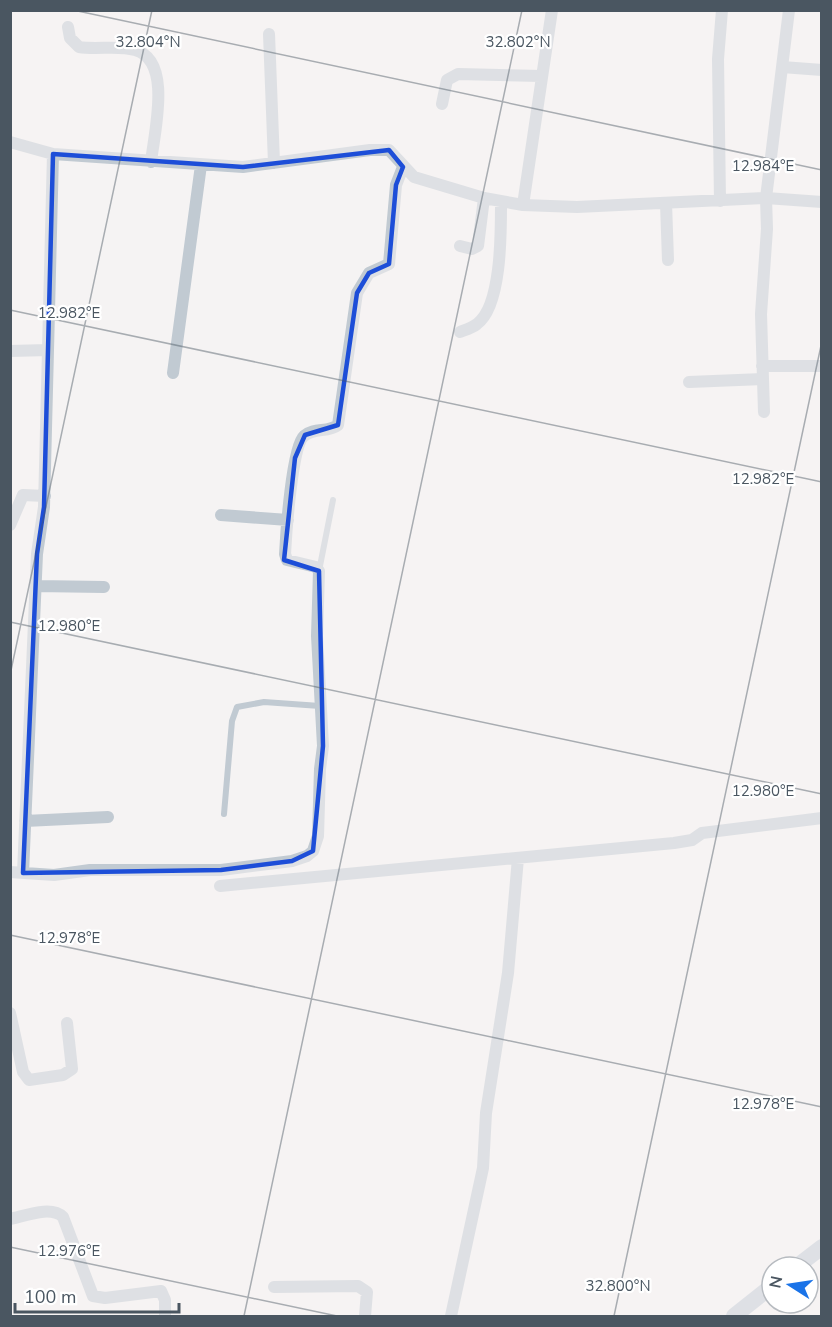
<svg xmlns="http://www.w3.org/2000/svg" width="832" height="1327" font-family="'Nunito Sans',sans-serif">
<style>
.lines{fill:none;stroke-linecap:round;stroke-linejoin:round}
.service{stroke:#c1cad2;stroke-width:6}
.minor{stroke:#c1cad2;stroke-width:12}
.secondary{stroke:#c1cbd6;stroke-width:16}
.marked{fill:none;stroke:#1d4ed8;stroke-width:4.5;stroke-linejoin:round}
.ticks{fill:none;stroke:#4a5661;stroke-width:1.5;stroke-opacity:0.45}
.ticks-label{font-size:15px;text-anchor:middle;fill:#4a5661;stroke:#fff;stroke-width:4.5;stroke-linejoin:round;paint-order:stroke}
</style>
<rect width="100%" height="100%" fill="#f5f3f3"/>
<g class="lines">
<path class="service" d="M 319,571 L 333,500
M 224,814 L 232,721 L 237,707 L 264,702 L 320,706"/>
<path class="minor" d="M 68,27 L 70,38 L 79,47 C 97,50 118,45 135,50 C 173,60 154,133 151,162
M 269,34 L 274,163
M 782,67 L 822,70
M 442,104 L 447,80 L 458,74 L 541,76
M 10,142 L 53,154 L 243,167 L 370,150 L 389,150 L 414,177 L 484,198 L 523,205 L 577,207 L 766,198 L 822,202
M 720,201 L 718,59 L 722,10
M 666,203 L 668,260
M 523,205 L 552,10
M 460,246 L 472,249 L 478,246 L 484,198
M 460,332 C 465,330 472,328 477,324 C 502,306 501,231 501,201
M 10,351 L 48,350
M 762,366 L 822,366
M 173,373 L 201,165
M 689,382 L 763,379
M 764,412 L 761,314 L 767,229 L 766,198 L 789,10
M 221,515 L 288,520
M 10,525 L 23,495 L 45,496
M 36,586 L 104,587
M 25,821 L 108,817
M 10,872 L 54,875 L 90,870 L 221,870 L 292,861 L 307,856 L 313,851 L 318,836 L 320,769 L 323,746 L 317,636 L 319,571 L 316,567 L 287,560 L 285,554 C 286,535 292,446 304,436 C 314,427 328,433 338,425 L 357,293 L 369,273 L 389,264 L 396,185 L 403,167
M 23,873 L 37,554 L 44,507 L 53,154
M 220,886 L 674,843 L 692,840 L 702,833 L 822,818
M 10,1013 L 23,1072 L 29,1080 L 63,1075 L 72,1069 L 67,1023
M 10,1219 C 25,1216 51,1205 63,1217 L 93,1296 L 105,1298 L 161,1291 L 165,1300 L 165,1316
M 274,1287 L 358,1286 L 367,1292 L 365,1316
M 451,1316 L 483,1168 L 486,1113 L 508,973 L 518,858"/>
<path class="secondary" d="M 796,1267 L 822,1247
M 734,1316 L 772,1286"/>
</g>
<path d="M0 0H832V1327H0ZM 389,150 L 403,167 L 396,185 L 389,264 L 369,273 L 357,293 L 338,425 L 305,435 L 295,458 L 284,560 L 319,571 L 323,746 L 313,851 L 292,861 L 221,870 L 23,873 L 37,554 L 44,507 L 53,154 L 243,167 Z" fill="#f5f3f3" fill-opacity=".55" fill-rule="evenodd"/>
<path class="marked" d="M 389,150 L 403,167 L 396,185 L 389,264 L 369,273 L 357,293 L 338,425 L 305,435 L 295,458 L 284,560 L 319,571 L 323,746 L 313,851 L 292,861 L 221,870 L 23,873 L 37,554 L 44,507 L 53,154 L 243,167 Z"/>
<path class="ticks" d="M 73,10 L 822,170M 10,310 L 822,482M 10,622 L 822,794M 10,675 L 152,10M 10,935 L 822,1107M 10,1247 L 337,1316M 244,1316 L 522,10M 614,1316 L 822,341"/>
<g class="ticks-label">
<text x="148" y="47">32.804°N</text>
<text x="518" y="47">32.802°N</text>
<text x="763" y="171">12.984°E</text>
<text x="69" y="318">12.982°E</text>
<text x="763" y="484">12.982°E</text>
<text x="69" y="631">12.980°E</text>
<text x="763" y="796">12.980°E</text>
<text x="69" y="943">12.978°E</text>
<text x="763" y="1109">12.978°E</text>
<text x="69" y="1256">12.976°E</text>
<text x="618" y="1291">32.800°N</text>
</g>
<rect width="832" height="1327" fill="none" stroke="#4a5661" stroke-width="24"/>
<g transform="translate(790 1285) rotate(282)"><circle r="28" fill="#ffffff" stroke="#b7bbc0" stroke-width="1.5"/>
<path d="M0-4.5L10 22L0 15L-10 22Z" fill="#1a73e8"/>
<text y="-9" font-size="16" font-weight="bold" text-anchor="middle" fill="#4a5661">N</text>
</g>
<path d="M15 1303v9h164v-9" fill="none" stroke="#4a5661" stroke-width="3"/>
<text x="24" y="1303" font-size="18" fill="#4a5661" stroke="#ffffff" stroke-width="4.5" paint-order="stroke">100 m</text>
</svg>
